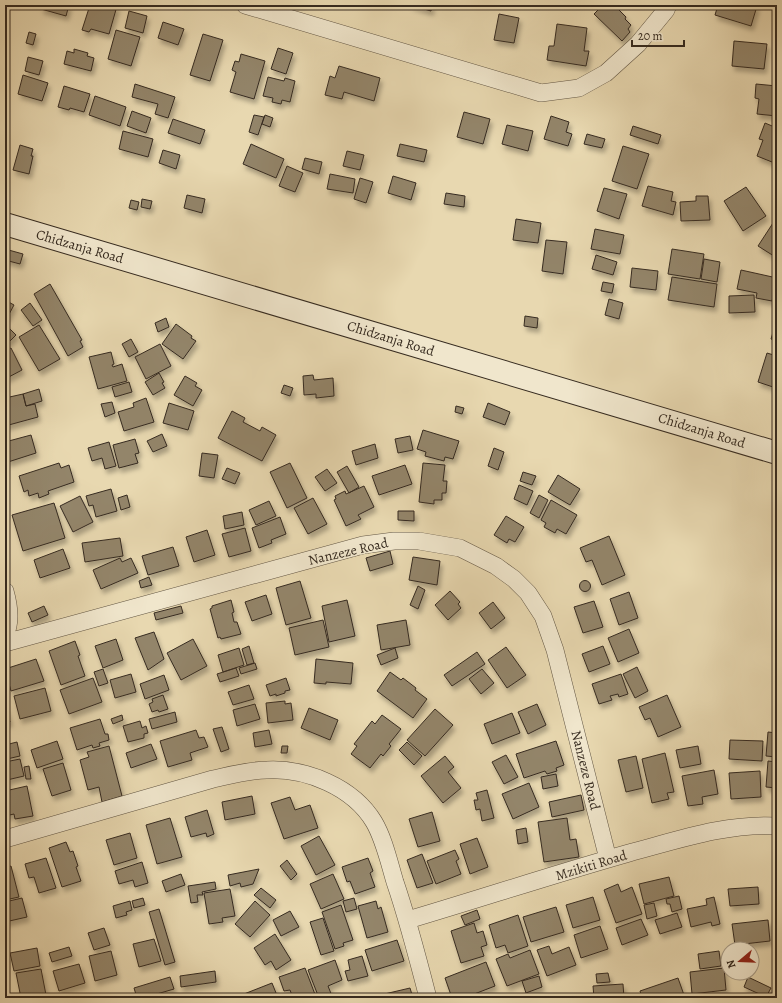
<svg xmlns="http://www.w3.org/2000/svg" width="782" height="1003" font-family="Alegreya,serif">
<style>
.building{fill:#93856b;stroke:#362b20;filter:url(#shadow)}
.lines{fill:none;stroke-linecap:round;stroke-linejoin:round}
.street-casing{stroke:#625644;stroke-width:18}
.secondary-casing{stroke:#362b20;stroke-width:24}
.street{stroke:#f0e6cc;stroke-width:17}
.secondary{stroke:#f0e6cc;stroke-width:22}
.labels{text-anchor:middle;stroke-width:3;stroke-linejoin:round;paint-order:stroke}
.street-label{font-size:14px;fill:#362b20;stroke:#f0e6cc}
</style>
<defs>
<filter id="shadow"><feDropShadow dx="2.5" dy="4.5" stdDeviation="2" flood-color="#0004"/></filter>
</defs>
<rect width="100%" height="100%" fill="#e8d8b0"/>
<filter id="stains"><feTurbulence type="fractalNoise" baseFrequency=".005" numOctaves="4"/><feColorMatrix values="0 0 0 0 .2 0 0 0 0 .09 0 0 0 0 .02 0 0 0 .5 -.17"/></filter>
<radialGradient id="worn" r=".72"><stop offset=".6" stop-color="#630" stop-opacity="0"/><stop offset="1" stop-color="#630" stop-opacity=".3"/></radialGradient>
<path class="building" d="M 42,5 L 69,5 L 66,16 L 41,9 Z
M 90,5 L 117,6 L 109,34 L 91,29 L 89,32 L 82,30 Z
M 410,5 L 432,5 L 431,11 Z
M 603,5 L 614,5 L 626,17 L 625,19 L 631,25 L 628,29 L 630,32 L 622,41 L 594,14 Z
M 718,5 L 755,5 L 757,6 L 751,26 L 715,15 Z
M 129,11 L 147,16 L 143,33 L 125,28 Z
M 499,14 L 519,18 L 514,43 L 494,40 Z
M 163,22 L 184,29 L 178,45 L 158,38 Z
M 557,24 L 587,28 L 584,51 L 589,51 L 586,66 L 547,60 L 549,46 L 554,46 Z
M 116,30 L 140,37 L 131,66 L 108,59 Z
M 29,32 L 36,34 L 33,45 L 26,43 Z
M 203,34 L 223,40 L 210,81 L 190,75 Z
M 734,41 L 767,44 L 764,69 L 732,66 Z
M 278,48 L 293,53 L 286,74 L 271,69 Z
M 74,49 L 88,53 L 87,56 L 94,58 L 91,71 L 64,64 L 67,51 L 74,53 Z
M 241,54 L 265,61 L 254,99 L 230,92 L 236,72 L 232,70 L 235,61 L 239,62 Z
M 28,57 L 43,61 L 39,75 L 25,71 Z
M 339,66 L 380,78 L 374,101 L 344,92 L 342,99 L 325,95 L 330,76 L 335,78 Z
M 23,75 L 48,83 L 42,101 L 18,94 Z
M 268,77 L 284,81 L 285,78 L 295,81 L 290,102 L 282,100 L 281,104 L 272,102 L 273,98 L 263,96 Z
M 135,84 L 175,97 L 168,118 L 155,114 L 158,104 L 132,97 Z
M 756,84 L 777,86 L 777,116 L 757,114 L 759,99 L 755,98 Z
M 64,86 L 90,94 L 84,112 L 70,108 L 69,110 L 58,107 Z
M 95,96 L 126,107 L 120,126 L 89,115 Z
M 132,111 L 151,118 L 146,133 L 127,126 Z
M 464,112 L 490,119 L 483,144 L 457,137 Z
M 254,115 L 264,117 L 258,135 L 249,132 Z
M 265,115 L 273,118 L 270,127 L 262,124 Z
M 551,116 L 569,122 L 566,132 L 572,134 L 568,146 L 544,139 Z
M 173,119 L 205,130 L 200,144 L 168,133 Z
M 765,123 L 777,128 L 777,164 L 757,156 L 763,140 L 759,139 Z
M 507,125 L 533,131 L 528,151 L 502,144 Z
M 633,126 L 661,135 L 658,144 L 630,135 Z
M 123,131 L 153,139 L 148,157 L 119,149 Z
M 587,134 L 605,139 L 602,148 L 584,144 Z
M 251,144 L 284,159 L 276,178 L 243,164 Z
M 400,144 L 427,150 L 424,162 L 397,156 Z
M 20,145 L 33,149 L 31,156 L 33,156 L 29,174 L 13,170 Z
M 623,146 L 649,154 L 637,189 L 612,181 Z
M 163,150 L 180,155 L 176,169 L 159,163 Z
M 347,151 L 364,155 L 360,170 L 343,166 Z
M 305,158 L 322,162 L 319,174 L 302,169 Z
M 287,166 L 303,173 L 295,192 L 279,186 Z
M 330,174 L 355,179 L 353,193 L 327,189 Z
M 393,176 L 416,183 L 411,200 L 388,193 Z
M 360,178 L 373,182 L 366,203 L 354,199 Z
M 648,186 L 673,192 L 671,201 L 676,202 L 673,215 L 642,206 Z
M 746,187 L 766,216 L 743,231 L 724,201 Z
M 604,188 L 627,194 L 619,219 L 597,211 Z
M 446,193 L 465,196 L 464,207 L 444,204 Z
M 187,195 L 205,199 L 202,213 L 184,208 Z
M 696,196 L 708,196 L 710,220 L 681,221 L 680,202 L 696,201 Z
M 142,199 L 152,201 L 150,209 L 141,207 Z
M 131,200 L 139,202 L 137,210 L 129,208 Z
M 516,219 L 541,223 L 538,243 L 513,240 Z
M 773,223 L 777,225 L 777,258 L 758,246 Z
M 595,229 L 624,235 L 620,254 L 591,249 Z
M 546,240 L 567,242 L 563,274 L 542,271 Z
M 5,249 L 23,254 L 20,264 L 5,260 Z
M 672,249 L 704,254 L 700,279 L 668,274 Z
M 596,255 L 617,262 L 613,275 L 592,269 Z
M 704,259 L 720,262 L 717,282 L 701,279 Z
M 632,268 L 658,271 L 656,290 L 630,287 Z
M 741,270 L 777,278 L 772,301 L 756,298 L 757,293 L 737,289 Z
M 672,277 L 717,284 L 714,307 L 668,300 Z
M 603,282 L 614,284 L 612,293 L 601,291 Z
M 50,284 L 82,340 L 80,341 L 83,347 L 68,356 L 34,294 Z
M 754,295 L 755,312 L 729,313 L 729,296 Z
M 609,299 L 623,303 L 619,319 L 605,315 Z
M 5,300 L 14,305 L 7,318 L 5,317 Z
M 30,303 L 42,320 L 33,326 L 21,310 Z
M 525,316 L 538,318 L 537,328 L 524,326 Z
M 166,318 L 169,327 L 158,332 L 155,323 Z
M 777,319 L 777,341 L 771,339 Z
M 176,324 L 192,336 L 191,338 L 196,341 L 183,359 L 162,344 Z
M 6,325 L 16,335 L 5,346 L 5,326 Z
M 39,325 L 60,359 L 39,371 L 19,337 Z
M 131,339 L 138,352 L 129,357 L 122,344 Z
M 160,344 L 171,366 L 146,379 L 135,357 Z
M 11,348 L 22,370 L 5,379 L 5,351 Z
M 111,352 L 114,364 L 112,365 L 113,367 L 122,364 L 127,381 L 98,389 L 89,357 Z
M 767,353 L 777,356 L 776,388 L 758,382 Z
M 159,373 L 164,382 L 162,383 L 165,388 L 153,395 L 145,382 Z
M 313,375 L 314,380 L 333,378 L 334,396 L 316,398 L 316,394 L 304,395 L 303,376 Z
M 185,376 L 197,383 L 195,386 L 202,390 L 193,406 L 174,395 Z
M 129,382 L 132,392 L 115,397 L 112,387 Z
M 284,385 L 293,388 L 290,396 L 281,393 Z
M 39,389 L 42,401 L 26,406 L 23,394 Z
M 23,394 L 26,406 L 35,404 L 38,417 L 5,426 L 5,398 Z
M 146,398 L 154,422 L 124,431 L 118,412 L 134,407 L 133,403 Z
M 112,402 L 115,413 L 105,417 L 101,404 Z
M 169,403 L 194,411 L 188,430 L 163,423 Z
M 488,403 L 510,412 L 505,425 L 483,417 Z
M 456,406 L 464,408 L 462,414 L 455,412 Z
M 232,411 L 245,418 L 243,422 L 260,431 L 262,427 L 276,435 L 262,461 L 218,438 Z
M 423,430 L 459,441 L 453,459 L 445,457 L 444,461 L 425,456 L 426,452 L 417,449 Z
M 162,434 L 167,446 L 153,452 L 147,441 Z
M 31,435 L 36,453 L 8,462 L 5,453 L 5,442 Z
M 410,436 L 413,450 L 398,453 L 395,439 Z
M 135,439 L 139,453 L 135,454 L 138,463 L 119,468 L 113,445 Z
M 109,442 L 116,466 L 105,469 L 102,458 L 92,461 L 88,448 Z
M 375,444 L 378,458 L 356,465 L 352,451 Z
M 494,448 L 504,452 L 498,470 L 488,466 Z
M 202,453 L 218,455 L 214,478 L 199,476 Z
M 59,463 L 61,468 L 69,465 L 74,482 L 48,491 L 49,494 L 39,498 L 38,493 L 29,496 L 28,490 L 24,492 L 19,476 Z
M 290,463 L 307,498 L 287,508 L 270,472 Z
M 423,463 L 445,465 L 443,481 L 447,481 L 446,493 L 442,493 L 442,500 L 434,500 L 434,504 L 419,502 Z
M 405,465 L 412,484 L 379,495 L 372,476 Z
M 347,466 L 359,487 L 349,493 L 337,472 Z
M 227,468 L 240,473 L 235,484 L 222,479 Z
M 327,469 L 337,483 L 325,491 L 315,477 Z
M 523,472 L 536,476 L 532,485 L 520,481 Z
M 558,475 L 580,489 L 570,505 L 548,492 Z
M 519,485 L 533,491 L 527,505 L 514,499 Z
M 364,486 L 374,507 L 358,515 L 361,519 L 346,526 L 334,500 L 336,499 L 335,496 L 345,491 L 346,494 Z
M 111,489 L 117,511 L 96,517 L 93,505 L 89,506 L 86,496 Z
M 127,495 L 130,507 L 121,510 L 118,498 Z
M 539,495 L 548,500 L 539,518 L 530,513 Z
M 80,496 L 93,522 L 73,532 L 60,506 Z
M 313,498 L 327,524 L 308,534 L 294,508 Z
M 551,500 L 577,515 L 566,534 L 557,529 L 555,533 L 544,527 L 546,523 L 541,520 Z
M 269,501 L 276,516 L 256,525 L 249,510 Z
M 54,503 L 65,538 L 23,551 L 12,515 Z
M 398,511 L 414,511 L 414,521 L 398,520 Z
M 242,512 L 244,525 L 225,529 L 223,516 Z
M 506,516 L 524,527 L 515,542 L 509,539 L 507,543 L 494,535 Z
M 280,517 L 286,534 L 271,540 L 272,543 L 259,548 L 252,528 Z
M 245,528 L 251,551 L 229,557 L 222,534 Z
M 207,530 L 215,555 L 194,562 L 186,537 Z
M 609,536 L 625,575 L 602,585 L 592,560 L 586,562 L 580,548 Z
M 120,538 L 123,556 L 85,562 L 82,543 Z
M 173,547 L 179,566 L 148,575 L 142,556 Z
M 63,549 L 70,568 L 40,578 L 34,560 Z
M 390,551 L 393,564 L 370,571 L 366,558 Z
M 413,557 L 440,561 L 437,585 L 409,580 Z
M 120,558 L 122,562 L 131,558 L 138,573 L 101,589 L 93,570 Z
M 149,577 L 152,585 L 141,588 L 139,581 Z
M579.5 586a5.5 5.5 0 1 1 11 0a5.5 5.5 0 1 1-11 0Z
M 300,581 L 311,618 L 286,625 L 276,588 Z
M 418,586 L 425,590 L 418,609 L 410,605 Z
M 450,591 L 460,602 L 458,604 L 461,608 L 448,620 L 435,605 Z
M 629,592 L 638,618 L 619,625 L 610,599 Z
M 266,595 L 272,614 L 252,621 L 245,602 Z
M 231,600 L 234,612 L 232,613 L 234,622 L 237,622 L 241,634 L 221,639 L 220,637 L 218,638 L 210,609 L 212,608 L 212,606 Z
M 347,600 L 355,636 L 329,642 L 322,606 Z
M 594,601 L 603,627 L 583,633 L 574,607 Z
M 493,602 L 505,618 L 491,629 L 479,613 Z
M 44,606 L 48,615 L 32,622 L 28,613 Z
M 181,606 L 183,613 L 156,620 L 154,613 Z
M 323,620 L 329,647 L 295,655 L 289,628 Z
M 406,620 L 410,645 L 381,650 L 377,625 Z
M 629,629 L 639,653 L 618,662 L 608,638 Z
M 154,632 L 164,659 L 148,670 L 135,638 Z
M 116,639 L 123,660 L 103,668 L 95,646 Z
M 193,639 L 207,666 L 181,680 L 167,653 Z
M 75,641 L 80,655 L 78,656 L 85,676 L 61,685 L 49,651 Z
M 249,646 L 254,663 L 247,665 L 242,649 Z
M 603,646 L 610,664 L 589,672 L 582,654 Z
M 506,647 L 526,675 L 507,688 L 488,660 Z
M 239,648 L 244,665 L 223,672 L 218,655 Z
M 395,648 L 398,658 L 381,665 L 377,655 Z
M 477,652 L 485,664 L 452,686 L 444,675 Z
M 36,659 L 44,681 L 11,691 L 5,669 Z
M 316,659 L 353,663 L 351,684 L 326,682 L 326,684 L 314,683 Z
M 255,663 L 257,669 L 241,674 L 239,668 Z
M 637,667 L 648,691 L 635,698 L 623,674 Z
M 236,668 L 239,676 L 220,682 L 217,674 Z
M 103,669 L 108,683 L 99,686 L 94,672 Z
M 482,669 L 494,683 L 481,694 L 469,679 Z
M 390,672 L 401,680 L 403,678 L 416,688 L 415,690 L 427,699 L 413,718 L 377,691 Z
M 131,674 L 136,692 L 115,698 L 110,680 Z
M 621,674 L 628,694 L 619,697 L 618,694 L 610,696 L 612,700 L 599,704 L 592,684 Z
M 164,675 L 169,690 L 145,699 L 140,684 Z
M 93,678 L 102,702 L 69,714 L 60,690 Z
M 286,678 L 290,690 L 285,691 L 285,693 L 276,696 L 276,694 L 270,696 L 266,685 Z
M 249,685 L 254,699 L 233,705 L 228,692 Z
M 45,688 L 51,711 L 20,719 L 14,696 Z
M 163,695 L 168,709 L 159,712 L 158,710 L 152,712 L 149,704 L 153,702 L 152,699 Z
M 667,695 L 681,727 L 658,737 L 650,718 L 645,720 L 639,707 Z
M 285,701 L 285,704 L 291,703 L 293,720 L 268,723 L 266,703 Z
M 255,704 L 260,719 L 237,726 L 233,710 Z
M 537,704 L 546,725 L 528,734 L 518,712 Z
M 5,705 L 10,722 L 5,723 Z
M 309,708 L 338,720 L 330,740 L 301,728 Z
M 435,709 L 453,725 L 425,756 L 407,740 Z
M 175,712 L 177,722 L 152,729 L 149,719 Z
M 512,713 L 520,733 L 492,744 L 484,724 Z
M 122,715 L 123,720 L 113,724 L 111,719 Z
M 382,715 L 401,729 L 389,744 L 391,746 L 383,756 L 381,754 L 370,768 L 351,754 L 357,746 L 354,744 L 372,721 L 375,724 Z
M 100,719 L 105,734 L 108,734 L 109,740 L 99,743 L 100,746 L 93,748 L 92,745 L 77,750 L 70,728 Z
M 140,721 L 142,728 L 146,726 L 148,733 L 144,734 L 144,738 L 128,742 L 123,726 Z
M 222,727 L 229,749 L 221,752 L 213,729 Z
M 196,730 L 199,738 L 204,737 L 208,747 L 190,753 L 192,760 L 168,767 L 160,741 Z
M 269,730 L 272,744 L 255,747 L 253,733 Z
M 768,732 L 777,733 L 777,757 L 766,756 Z
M 730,740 L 763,741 L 762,761 L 729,759 Z
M 57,741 L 63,759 L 37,768 L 31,750 Z
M 556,741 L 564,765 L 556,768 L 557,771 L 547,774 L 545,771 L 524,778 L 516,754 Z
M 17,742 L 20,756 L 7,759 L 5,745 Z
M 407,742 L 422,756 L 414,765 L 399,750 Z
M 151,744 L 157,759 L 131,768 L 126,753 Z
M 109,746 L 122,796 L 102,802 L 99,787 L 88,790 L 80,760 L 89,757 L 87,752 Z
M 282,746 L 288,746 L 287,753 L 281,753 Z
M 698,746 L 701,764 L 680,768 L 676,750 Z
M 665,753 L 674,792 L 667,793 L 669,799 L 652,803 L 642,759 Z
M 506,755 L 518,777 L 504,784 L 492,762 Z
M 445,756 L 454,767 L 448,772 L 461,788 L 443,803 L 421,776 Z
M 636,756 L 643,788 L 626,792 L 618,760 Z
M 20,759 L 24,776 L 7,780 L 8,785 L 5,786 L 5,760 L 5,762 Z
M 768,761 L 777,762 L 777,788 L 766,787 Z
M 63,763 L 71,790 L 52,796 L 43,769 Z
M 29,766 L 31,779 L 26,779 L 24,767 Z
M 714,770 L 718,794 L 702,797 L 703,804 L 688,806 L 682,776 Z
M 760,771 L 761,797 L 731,799 L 729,773 Z
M 556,774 L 558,786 L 543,789 L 541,777 Z
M 529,783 L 539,807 L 513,819 L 502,794 Z
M 27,786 L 33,816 L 15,819 L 14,814 L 5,816 L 5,791 Z
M 487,790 L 494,818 L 482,821 L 480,809 L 476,810 L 474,800 L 478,800 L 476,793 Z
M 581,795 L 584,810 L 552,817 L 549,802 Z
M 252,796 L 255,814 L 225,820 L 222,802 Z
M 290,797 L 295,810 L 310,805 L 318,828 L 284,839 L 271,803 Z
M 207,810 L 214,834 L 207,837 L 206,833 L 191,837 L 185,817 Z
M 432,812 L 440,841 L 418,847 L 409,819 Z
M 170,818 L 182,857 L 157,864 L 146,825 Z
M 567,818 L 570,840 L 576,839 L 579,857 L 544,862 L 538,822 Z
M 526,828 L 528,842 L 518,844 L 516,830 Z
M 130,833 L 137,858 L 114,865 L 106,840 Z
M 319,836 L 335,865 L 316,875 L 301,846 Z
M 477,838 L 488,867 L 470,874 L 460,844 Z
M 66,842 L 70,852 L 73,851 L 78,866 L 76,867 L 81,881 L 62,887 L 49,848 Z
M 455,850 L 459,859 L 456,861 L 461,874 L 436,884 L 427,861 Z
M 422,854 L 433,883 L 417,888 L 407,860 Z
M 46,858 L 56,888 L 39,893 L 34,877 L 29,878 L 25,864 Z
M 368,858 L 373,871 L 370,873 L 375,887 L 355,894 L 350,881 L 347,882 L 342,867 Z
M 287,860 L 297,874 L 291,880 L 280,866 Z
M 142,862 L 148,883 L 135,887 L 133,880 L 119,884 L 115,871 Z
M 11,866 L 19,897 L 5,900 L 5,868 Z
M 259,869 L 253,884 L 241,887 L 240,883 L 230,886 L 228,875 Z
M 181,874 L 185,885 L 166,892 L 162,881 Z
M 333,874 L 344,899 L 321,909 L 310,884 Z
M 669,877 L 674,896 L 644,904 L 639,884 Z
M 215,882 L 216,889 L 202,892 L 203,895 L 197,895 L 198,902 L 191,903 L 188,886 Z
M 618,884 L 621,892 L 632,887 L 642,914 L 616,923 L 604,890 Z
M 758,887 L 759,904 L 730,906 L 728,889 Z
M 261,888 L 276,900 L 270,908 L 254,895 Z
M 230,889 L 235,916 L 222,918 L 223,922 L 209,924 L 204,893 Z
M 679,896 L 682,909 L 672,912 L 670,904 L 667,904 L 666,899 Z
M 593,897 L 600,920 L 573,928 L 566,905 Z
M 714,897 L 720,924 L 712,926 L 711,922 L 691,927 L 687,909 L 707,905 L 706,899 Z
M 22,898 L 27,917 L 5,922 L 5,902 Z
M 143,898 L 145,905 L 134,908 L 132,901 Z
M 354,898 L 357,909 L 346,912 L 343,901 Z
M 130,901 L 132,910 L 126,912 L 127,915 L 116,918 L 113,906 Z
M 255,901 L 270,915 L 250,937 L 235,924 Z
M 376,901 L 378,909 L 381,907 L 388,932 L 367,938 L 358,906 Z
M 654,903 L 657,916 L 647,919 L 644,905 Z
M 341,905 L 353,940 L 343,943 L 344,946 L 335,949 L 322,912 Z
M 556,907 L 564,932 L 531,942 L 523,917 Z
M 159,909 L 175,962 L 165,965 L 149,912 Z
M 477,910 L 480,919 L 465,925 L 461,916 Z
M 290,911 L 299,927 L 281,936 L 273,920 Z
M 677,913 L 682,927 L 660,934 L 655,920 Z
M 518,915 L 528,946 L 508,953 L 505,945 L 496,948 L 489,925 Z
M 323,918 L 334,951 L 321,955 L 310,922 Z
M 641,919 L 648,935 L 622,945 L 616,928 Z
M 768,920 L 770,941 L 735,945 L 732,924 Z
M 777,922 L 777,945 L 773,923 Z
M 474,923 L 477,933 L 483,931 L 487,945 L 481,947 L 484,956 L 461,963 L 451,931 Z
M 600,926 L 608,949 L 581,958 L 574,935 Z
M 104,928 L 110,945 L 94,950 L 88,933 Z
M 275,934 L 291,960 L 276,970 L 271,961 L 265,965 L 254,948 Z
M 154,939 L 161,961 L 139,967 L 133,944 Z
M 397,940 L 404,961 L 372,971 L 365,950 Z
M 549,946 L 552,954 L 569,947 L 576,965 L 547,976 L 537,950 Z
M 69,947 L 72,956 L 52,962 L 49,953 Z
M 37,948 L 40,966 L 14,971 L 10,953 Z
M 530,950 L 539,974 L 507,986 L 496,959 L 508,954 L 510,958 Z
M 111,951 L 117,975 L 95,981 L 89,956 Z
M 719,951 L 721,966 L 700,969 L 698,954 Z
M 362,956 L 368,976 L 348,981 L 345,971 L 350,970 L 348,960 Z
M 335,960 L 342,980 L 328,986 L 332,996 L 327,998 L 319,998 L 308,970 Z
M 486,962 L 495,986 L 464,998 L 452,998 L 445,978 Z
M 79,964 L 85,983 L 59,991 L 53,971 Z
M 305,968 L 316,997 L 293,998 L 290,990 L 284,991 L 279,977 Z
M 724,968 L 726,990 L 692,994 L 690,972 Z
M 41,969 L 46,995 L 21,998 L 16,973 Z
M 215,971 L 216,982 L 181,987 L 180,976 Z
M 608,973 L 610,982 L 597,983 L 596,974 Z
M 539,976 L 542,987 L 526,993 L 522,981 Z
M 170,977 L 174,989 L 143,998 L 137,998 L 134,988 Z
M 748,977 L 771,988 L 766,997 L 744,987 Z
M 678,978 L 684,995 L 674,998 L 642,998 L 640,991 Z
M 272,983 L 278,998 L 246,998 L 244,994 Z
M 623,984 L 624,998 L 594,998 L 593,986 Z
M 410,988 L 413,998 L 377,998 L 376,996 Z"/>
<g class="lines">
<g class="street-casing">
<path id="street" d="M 245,5 L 541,93 L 579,88 L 606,73 L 638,44 L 666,10 L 668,5
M 5,591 C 9,605 12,621 5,635
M 5,643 L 363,545 L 394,541 L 419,541 L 460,548 L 496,566 L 514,579 L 528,593 L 543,616 L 555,650 L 608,859
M 5,839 L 213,779 C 231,775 249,770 267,770 C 306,768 353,787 374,822 C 384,839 389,862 395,882 C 408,920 418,959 428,998
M 408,920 C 482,898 555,874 629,853 C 678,840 726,823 777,826"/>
</g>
<g class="secondary-casing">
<path id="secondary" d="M 5,224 L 777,453"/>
</g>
<use href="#street" class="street"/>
<use href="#secondary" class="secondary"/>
</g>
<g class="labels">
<g class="street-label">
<text transform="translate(80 246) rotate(16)" y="5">Chidzanja Road</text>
<text transform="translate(391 338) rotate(17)" y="5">Chidzanja Road</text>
<text transform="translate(702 430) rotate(17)" y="5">Chidzanja Road</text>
<text transform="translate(348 551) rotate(-13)" y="5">Nanzeze Road</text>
<text transform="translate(586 770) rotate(76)" y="5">Nanzeze Road</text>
<text transform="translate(591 865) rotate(-17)" y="5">Mzikiti Road</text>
</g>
</g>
<rect width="782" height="1003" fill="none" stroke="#e8d8b0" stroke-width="20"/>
<rect x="6" y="6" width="770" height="991" fill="none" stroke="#362b20" stroke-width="2"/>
<rect x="10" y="10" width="762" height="983" fill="none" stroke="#362b20"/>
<g transform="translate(740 961) rotate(251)"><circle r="19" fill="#f0e6cc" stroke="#a69b87"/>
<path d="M0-3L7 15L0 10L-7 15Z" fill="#8f2418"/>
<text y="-6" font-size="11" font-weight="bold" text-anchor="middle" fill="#362b20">N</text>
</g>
<path d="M632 40v6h52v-6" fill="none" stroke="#362b20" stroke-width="2"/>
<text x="638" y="40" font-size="12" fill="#362b20" stroke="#f0e6cc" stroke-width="3" paint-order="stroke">20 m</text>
<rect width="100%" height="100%" filter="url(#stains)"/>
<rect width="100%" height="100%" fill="url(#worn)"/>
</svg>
